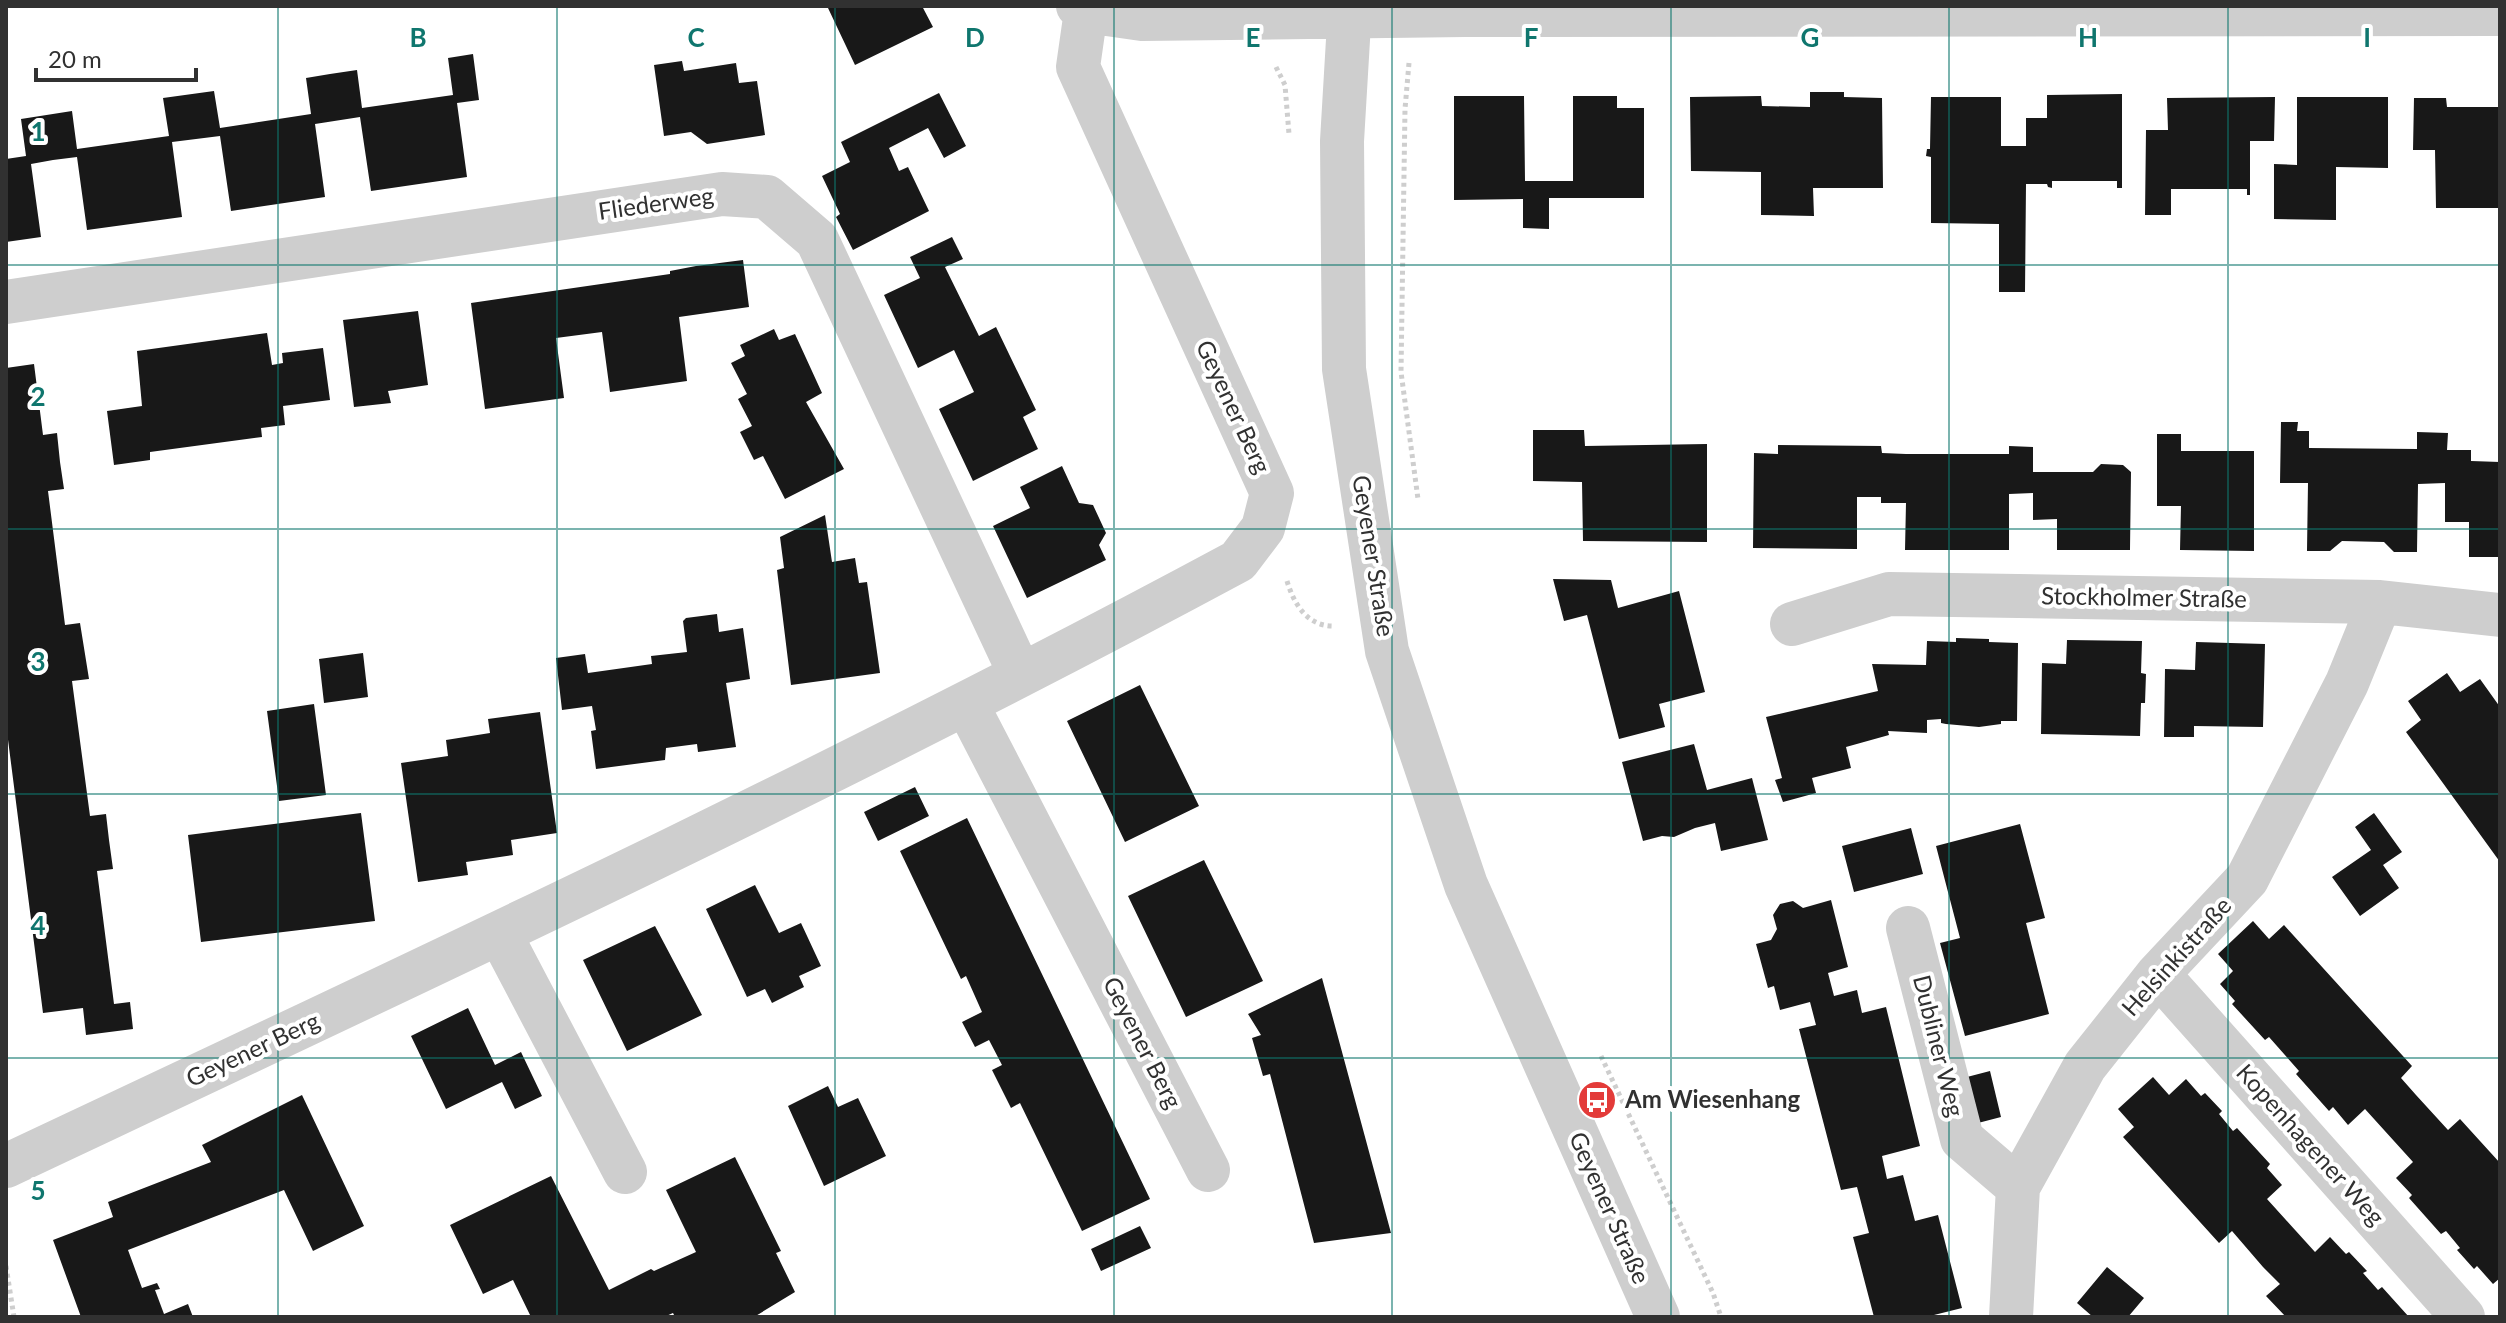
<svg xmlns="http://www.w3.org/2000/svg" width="2506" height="1323" font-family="Lato,sans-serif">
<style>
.building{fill:#181818}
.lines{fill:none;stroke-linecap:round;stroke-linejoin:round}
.path{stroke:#cecece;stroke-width:5;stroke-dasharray:4 4;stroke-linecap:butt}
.minor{stroke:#cecece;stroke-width:44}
.grid{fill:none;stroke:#0f766e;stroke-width:2;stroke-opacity:0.55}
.labels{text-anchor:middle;stroke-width:8;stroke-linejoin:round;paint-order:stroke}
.street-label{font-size:24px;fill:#313131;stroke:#fff}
.poi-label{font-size:24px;font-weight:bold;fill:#313131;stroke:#fff;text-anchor:start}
.grid-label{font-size:26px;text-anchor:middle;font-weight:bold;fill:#0f766e;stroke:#fff;stroke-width:8;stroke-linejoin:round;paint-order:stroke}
</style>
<rect width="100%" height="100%" fill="#fff"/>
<path class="building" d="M 831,6 L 922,6 L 933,27 L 855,65 L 828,8 Z
M 473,54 L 479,100 L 457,103 L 467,177 L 371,191 L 360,117 L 315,124 L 325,197 L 231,211 L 220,136 L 172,142 L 182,217 L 87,230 L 77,157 L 53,160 L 31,164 L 41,237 L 6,242 L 6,159 L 26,156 L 21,119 L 72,111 L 77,149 L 169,136 L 163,98 L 214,91 L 220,128 L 311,114 L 306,78 L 330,74 L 357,70 L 362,108 L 453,95 L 448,58 Z
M 682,61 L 684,71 L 736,63 L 739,83 L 757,81 L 765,135 L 707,144 L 691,132 L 664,136 L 654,65 Z
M 1810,92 L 1844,92 L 1844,97 L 1882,98 L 1883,188 L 1813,188 L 1814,216 L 1761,215 L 1761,172 L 1691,171 L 1690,97 L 1761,96 L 1762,106 L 1810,107 Z
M 939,93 L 966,146 L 944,158 L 928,128 L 889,148 L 899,171 L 908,167 L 929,211 L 853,250 L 836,217 L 840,214 L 822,176 L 850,162 L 841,142 Z
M 2122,94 L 2122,188 L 2117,188 L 2117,181 L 2052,181 L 2052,188 L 2048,187 L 2047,184 L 2026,184 L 2025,292 L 1999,292 L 1999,224 L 1931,223 L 1931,157 L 1926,156 L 1927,149 L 1930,149 L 1931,97 L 2001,97 L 2001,146 L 2026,146 L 2026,118 L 2047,118 L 2047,95 Z
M 1454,96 L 1524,96 L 1525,181 L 1573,181 L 1573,96 L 1617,96 L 1617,108 L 1644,108 L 1644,198 L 1549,198 L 1549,229 L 1523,228 L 1523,199 L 1454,200 Z
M 2275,97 L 2274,141 L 2250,141 L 2250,195 L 2247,195 L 2247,189 L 2171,189 L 2171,215 L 2145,215 L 2146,130 L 2168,130 L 2167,98 Z
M 2297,97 L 2388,97 L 2388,168 L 2336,167 L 2336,220 L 2274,219 L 2274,164 L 2297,165 Z
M 2414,98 L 2446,98 L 2447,107 L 2500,107 L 2500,208 L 2436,208 L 2435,150 L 2413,150 Z
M 952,237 L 963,259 L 945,267 L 979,336 L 996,327 L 1036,410 L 1023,417 L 1038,449 L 973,481 L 939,409 L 974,392 L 954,350 L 918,368 L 884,295 L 920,278 L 910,257 Z
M 743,260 L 749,307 L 679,317 L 687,381 L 610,392 L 602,332 L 556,338 L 564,398 L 485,409 L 471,303 L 670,274 L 670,271 L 696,266 Z
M 418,311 L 428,385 L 388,391 L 391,403 L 354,407 L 343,320 Z
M 774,329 L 779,340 L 795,334 L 822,393 L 806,402 L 844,469 L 785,499 L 763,456 L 754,460 L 740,432 L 752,426 L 738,399 L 747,394 L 731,363 L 745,356 L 740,345 Z
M 267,333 L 272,365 L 283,363 L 282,353 L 323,348 L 330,400 L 283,406 L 285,425 L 261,428 L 262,437 L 150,452 L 150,460 L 114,465 L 107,411 L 142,406 L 137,351 Z
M 34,364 L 43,435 L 57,433 L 60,462 L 64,489 L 48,491 L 65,625 L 80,623 L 89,679 L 72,681 L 90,816 L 106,814 L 109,840 L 113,869 L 97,871 L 114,1004 L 130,1002 L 133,1029 L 86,1035 L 83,1008 L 43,1013 L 6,724 L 6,368 Z
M 2281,422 L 2298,422 L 2297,431 L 2309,431 L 2309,448 L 2417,449 L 2417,432 L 2448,433 L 2447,450 L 2471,450 L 2471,461 L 2500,462 L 2500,557 L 2469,557 L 2469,522 L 2445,522 L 2445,483 L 2418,484 L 2417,552 L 2394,552 L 2384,542 L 2342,541 L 2330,551 L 2307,551 L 2308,483 L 2280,483 Z
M 1533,430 L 1584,430 L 1585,446 L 1707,444 L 1707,542 L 1583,541 L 1582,482 L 1533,481 Z
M 2157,434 L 2181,434 L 2181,451 L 2254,451 L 2254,551 L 2180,550 L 2181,506 L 2157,506 Z
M 1778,445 L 1881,446 L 1882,453 L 1906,454 L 2009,454 L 2009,446 L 2033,447 L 2033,472 L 2093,472 L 2101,464 L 2123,465 L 2131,472 L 2130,550 L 2057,550 L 2057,519 L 2033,520 L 2033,493 L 2009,494 L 2009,550 L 1905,550 L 1906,503 L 1881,503 L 1881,497 L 1857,497 L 1857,549 L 1753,548 L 1754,453 L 1778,454 Z
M 1062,466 L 1079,503 L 1093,505 L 1106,533 L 1099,545 L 1106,560 L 1027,598 L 993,526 L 1030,508 L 1020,487 Z
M 825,515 L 832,562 L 855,558 L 859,583 L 867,582 L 880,673 L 791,685 L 777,570 L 784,568 L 780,537 Z
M 1553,579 L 1611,580 L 1618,608 L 1679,591 L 1705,692 L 1659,704 L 1665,727 L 1619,739 L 1587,615 L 1564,621 Z
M 717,614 L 719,632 L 743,628 L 750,679 L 726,683 L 736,747 L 698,752 L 697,744 L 666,748 L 665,760 L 596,769 L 591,731 L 596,730 L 592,706 L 562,710 L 556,658 L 585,654 L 588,673 L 652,664 L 651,656 L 687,652 L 683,621 L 686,618 Z
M 1956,638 L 1989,639 L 1989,642 L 2018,643 L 2017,721 L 2001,721 L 2001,724 L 1979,727 L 1946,724 L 1941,723 L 1941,719 L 1927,720 L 1927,733 L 1888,731 L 1889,735 L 1846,747 L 1851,768 L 1812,778 L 1816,793 L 1783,802 L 1775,780 L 1782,778 L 1766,717 L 1878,691 L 1872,664 L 1926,665 L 1927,641 L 1956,642 Z
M 2067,640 L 2142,641 L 2141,673 L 2146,674 L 2145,703 L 2141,703 L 2140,736 L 2041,734 L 2042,663 L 2066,664 Z
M 2196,642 L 2265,644 L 2263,727 L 2194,726 L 2194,737 L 2164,737 L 2165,669 L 2195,670 Z
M 363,653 L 368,697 L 324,703 L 319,659 Z
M 2447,673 L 2460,692 L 2480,679 L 2500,707 L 2500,862 L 2406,732 L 2421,720 L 2408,701 Z
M 1140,685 L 1199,806 L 1125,842 L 1067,721 Z
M 314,704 L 326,795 L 279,801 L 267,711 Z
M 540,712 L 557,833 L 511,840 L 513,855 L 466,862 L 468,875 L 418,882 L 401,763 L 448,756 L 446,740 L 490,733 L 488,719 Z
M 1694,744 L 1707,790 L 1752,778 L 1768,840 L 1721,851 L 1715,823 L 1695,828 L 1674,837 L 1662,836 L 1643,841 L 1622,762 Z
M 915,787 L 929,816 L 878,841 L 864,812 Z
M 361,813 L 375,921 L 201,942 L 188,835 Z
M 2374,813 L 2402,852 L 2383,865 L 2399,888 L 2360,916 L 2332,877 L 2371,850 L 2355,827 Z
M 967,818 L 1150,1199 L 1082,1231 L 1020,1103 L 1011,1108 L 992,1070 L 1002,1065 L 989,1040 L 975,1047 L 962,1022 L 982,1012 L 966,976 L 961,979 L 900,851 Z
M 2020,824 L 2045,918 L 2026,923 L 2049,1014 L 1965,1036 L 1940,943 L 1960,938 L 1936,846 Z
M 1911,828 L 1923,874 L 1854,892 L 1842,846 Z
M 1204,860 L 1263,981 L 1186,1017 L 1128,896 Z
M 755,885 L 779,933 L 801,923 L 821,966 L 799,976 L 804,987 L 772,1003 L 765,989 L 747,997 L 706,909 Z
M 1831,900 L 1848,967 L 1828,973 L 1834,996 L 1857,990 L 1862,1013 L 1886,1007 L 1920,1146 L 1882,1156 L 1887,1179 L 1903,1175 L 1915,1221 L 1938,1215 L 1962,1308 L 1926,1317 L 1874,1317 L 1853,1237 L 1869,1233 L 1857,1187 L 1841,1190 L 1799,1029 L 1816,1025 L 1810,1002 L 1780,1010 L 1774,986 L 1768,988 L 1756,944 L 1771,940 L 1777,929 L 1773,915 L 1780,904 L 1793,901 L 1803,908 Z
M 2253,921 L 2269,939 L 2284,925 L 2412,1066 L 2401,1078 L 2416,1095 L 2448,1130 L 2460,1119 L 2500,1163 L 2500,1278 L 2493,1284 L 2477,1266 L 2474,1269 L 2457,1250 L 2460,1248 L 2446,1231 L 2441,1234 L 2409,1198 L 2412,1195 L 2396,1178 L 2413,1162 L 2365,1109 L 2348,1125 L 2333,1107 L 2329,1111 L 2296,1074 L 2299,1071 L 2269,1037 L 2265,1040 L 2232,1004 L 2235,1001 L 2220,984 L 2233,971 L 2218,954 Z
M 655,926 L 702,1015 L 627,1051 L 583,960 Z
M 1322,978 L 1391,1233 L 1314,1243 L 1270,1074 L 1263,1076 L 1252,1038 L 1261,1035 L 1248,1014 Z
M 468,1008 L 495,1065 L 521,1052 L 542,1096 L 515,1109 L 502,1082 L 446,1109 L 411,1036 Z
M 1990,1071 L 2001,1117 L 1978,1123 L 1967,1077 Z
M 2153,1077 L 2169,1095 L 2186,1079 L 2201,1096 L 2205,1093 L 2222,1111 L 2219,1114 L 2233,1131 L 2237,1128 L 2270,1164 L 2267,1168 L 2282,1185 L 2267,1199 L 2315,1252 L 2330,1237 L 2346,1254 L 2349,1252 L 2367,1271 L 2363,1273 L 2378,1290 L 2382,1287 L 2409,1317 L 2286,1317 L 2266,1296 L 2280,1284 L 2263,1267 L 2232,1231 L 2219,1243 L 2123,1137 L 2134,1127 L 2118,1109 Z
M 828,1086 L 838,1107 L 858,1098 L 886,1156 L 824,1186 L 788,1106 Z
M 302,1095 L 364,1226 L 313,1251 L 284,1190 L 128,1250 L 142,1288 L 157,1283 L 160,1289 L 155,1290 L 164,1314 L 188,1304 L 193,1317 L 81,1317 L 53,1240 L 113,1217 L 108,1202 L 211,1162 L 202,1145 Z
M 735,1157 L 781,1251 L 776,1253 L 795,1292 L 754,1317 L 675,1317 L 673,1313 L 664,1317 L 531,1317 L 513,1280 L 483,1294 L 450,1225 L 551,1176 L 609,1290 L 651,1269 L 654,1271 L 696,1252 L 666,1190 Z
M 1140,1226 L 1151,1248 L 1101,1271 L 1091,1249 Z
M 2107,1267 L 2144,1298 L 2128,1317 L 2093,1317 L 2077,1303 Z"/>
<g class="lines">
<path class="path" d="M 1409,63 L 1405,109 L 1401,372 L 1418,499
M 1276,67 L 1285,85 L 1289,134
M 1287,581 C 1294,604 1307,626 1333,626
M 1601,1056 L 1713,1293 L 1721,1317
M 6,1266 L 14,1317"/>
<path class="minor" d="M 1078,6 L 1086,11 L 1142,19 L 1465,15 L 2500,14
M 1350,6 L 1342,141 L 1344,369 L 1387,651 L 1466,885 L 1658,1317
M 6,302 L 722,194 L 767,197 L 817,240 L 1020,674
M 1792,624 L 1889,594 L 2380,602 L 2500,615
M 966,703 L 1208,1170
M 1908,928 L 1962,1139 L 2018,1187
M 500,934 L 625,1172
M 2158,974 L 2463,1317
M 6,1166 C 420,971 835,778 1238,561 L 1263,528 L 1272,493 L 1078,67 L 1086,11
M 2011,1317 L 2018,1187 L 2085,1066 L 2158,974 L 2247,879 L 2347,683 L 2380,602"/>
</g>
<path class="grid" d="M 278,6 L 278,1317M 557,6 L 557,1317M 835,6 L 835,1317M 1114,6 L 1114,1317M 1392,6 L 1392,1317M 1671,6 L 1671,1317M 1949,6 L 1949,1317M 2228,6 L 2228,1317M 6,265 L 2500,265M 6,529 L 2500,529M 6,794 L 2500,794M 6,1058 L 2500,1058"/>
<defs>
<g id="bus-disc" transform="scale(2)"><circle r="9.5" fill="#e33b39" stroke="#fff"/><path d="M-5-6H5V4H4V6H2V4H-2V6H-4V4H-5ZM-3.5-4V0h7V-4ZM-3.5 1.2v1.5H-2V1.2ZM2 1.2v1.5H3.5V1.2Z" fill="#fff"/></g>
</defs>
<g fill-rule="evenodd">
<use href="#bus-disc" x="1597" y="1100"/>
</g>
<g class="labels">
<g class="street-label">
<text transform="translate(656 204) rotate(-8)" y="8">Fliederweg</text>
<text transform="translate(1233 407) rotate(65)" y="8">Geyener Berg</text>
<text transform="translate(1373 556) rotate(81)" y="8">Geyener Straße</text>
<text transform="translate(2144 598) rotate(1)" y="8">Stockholmer Straße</text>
<text transform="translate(2177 957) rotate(-48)" y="8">Helsinkistraße</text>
<text transform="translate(1142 1043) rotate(63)" y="8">Geyener Berg</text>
<text transform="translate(1938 1046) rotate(76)" y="8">Dubliner Weg</text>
<text transform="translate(253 1050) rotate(-25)" y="8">Geyener Berg</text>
<text transform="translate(2310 1145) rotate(48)" y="8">Kopenhagener Weg</text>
<text transform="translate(1609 1208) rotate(66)" y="8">Geyener Straße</text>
</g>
<g class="poi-label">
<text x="1625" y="1108">Am Wiesenhang</text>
</g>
</g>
<g class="grid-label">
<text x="418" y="47">B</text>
<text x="696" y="47">C</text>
<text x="975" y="47">D</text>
<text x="1253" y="47">E</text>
<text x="1531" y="47">F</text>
<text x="1810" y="47">G</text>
<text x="2088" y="47">H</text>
<text x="2367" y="47">I</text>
<text x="38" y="141">1</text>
<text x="38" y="406">2</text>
<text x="38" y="671">3</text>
<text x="38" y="935">4</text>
<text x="38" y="1200">5</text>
</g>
<rect width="2506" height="1323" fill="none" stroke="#313131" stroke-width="16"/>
<path d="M36 68v12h160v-12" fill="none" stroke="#313131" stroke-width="4"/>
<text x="48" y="68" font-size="24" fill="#313131" stroke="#ffffff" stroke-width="6" paint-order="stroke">20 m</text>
</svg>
